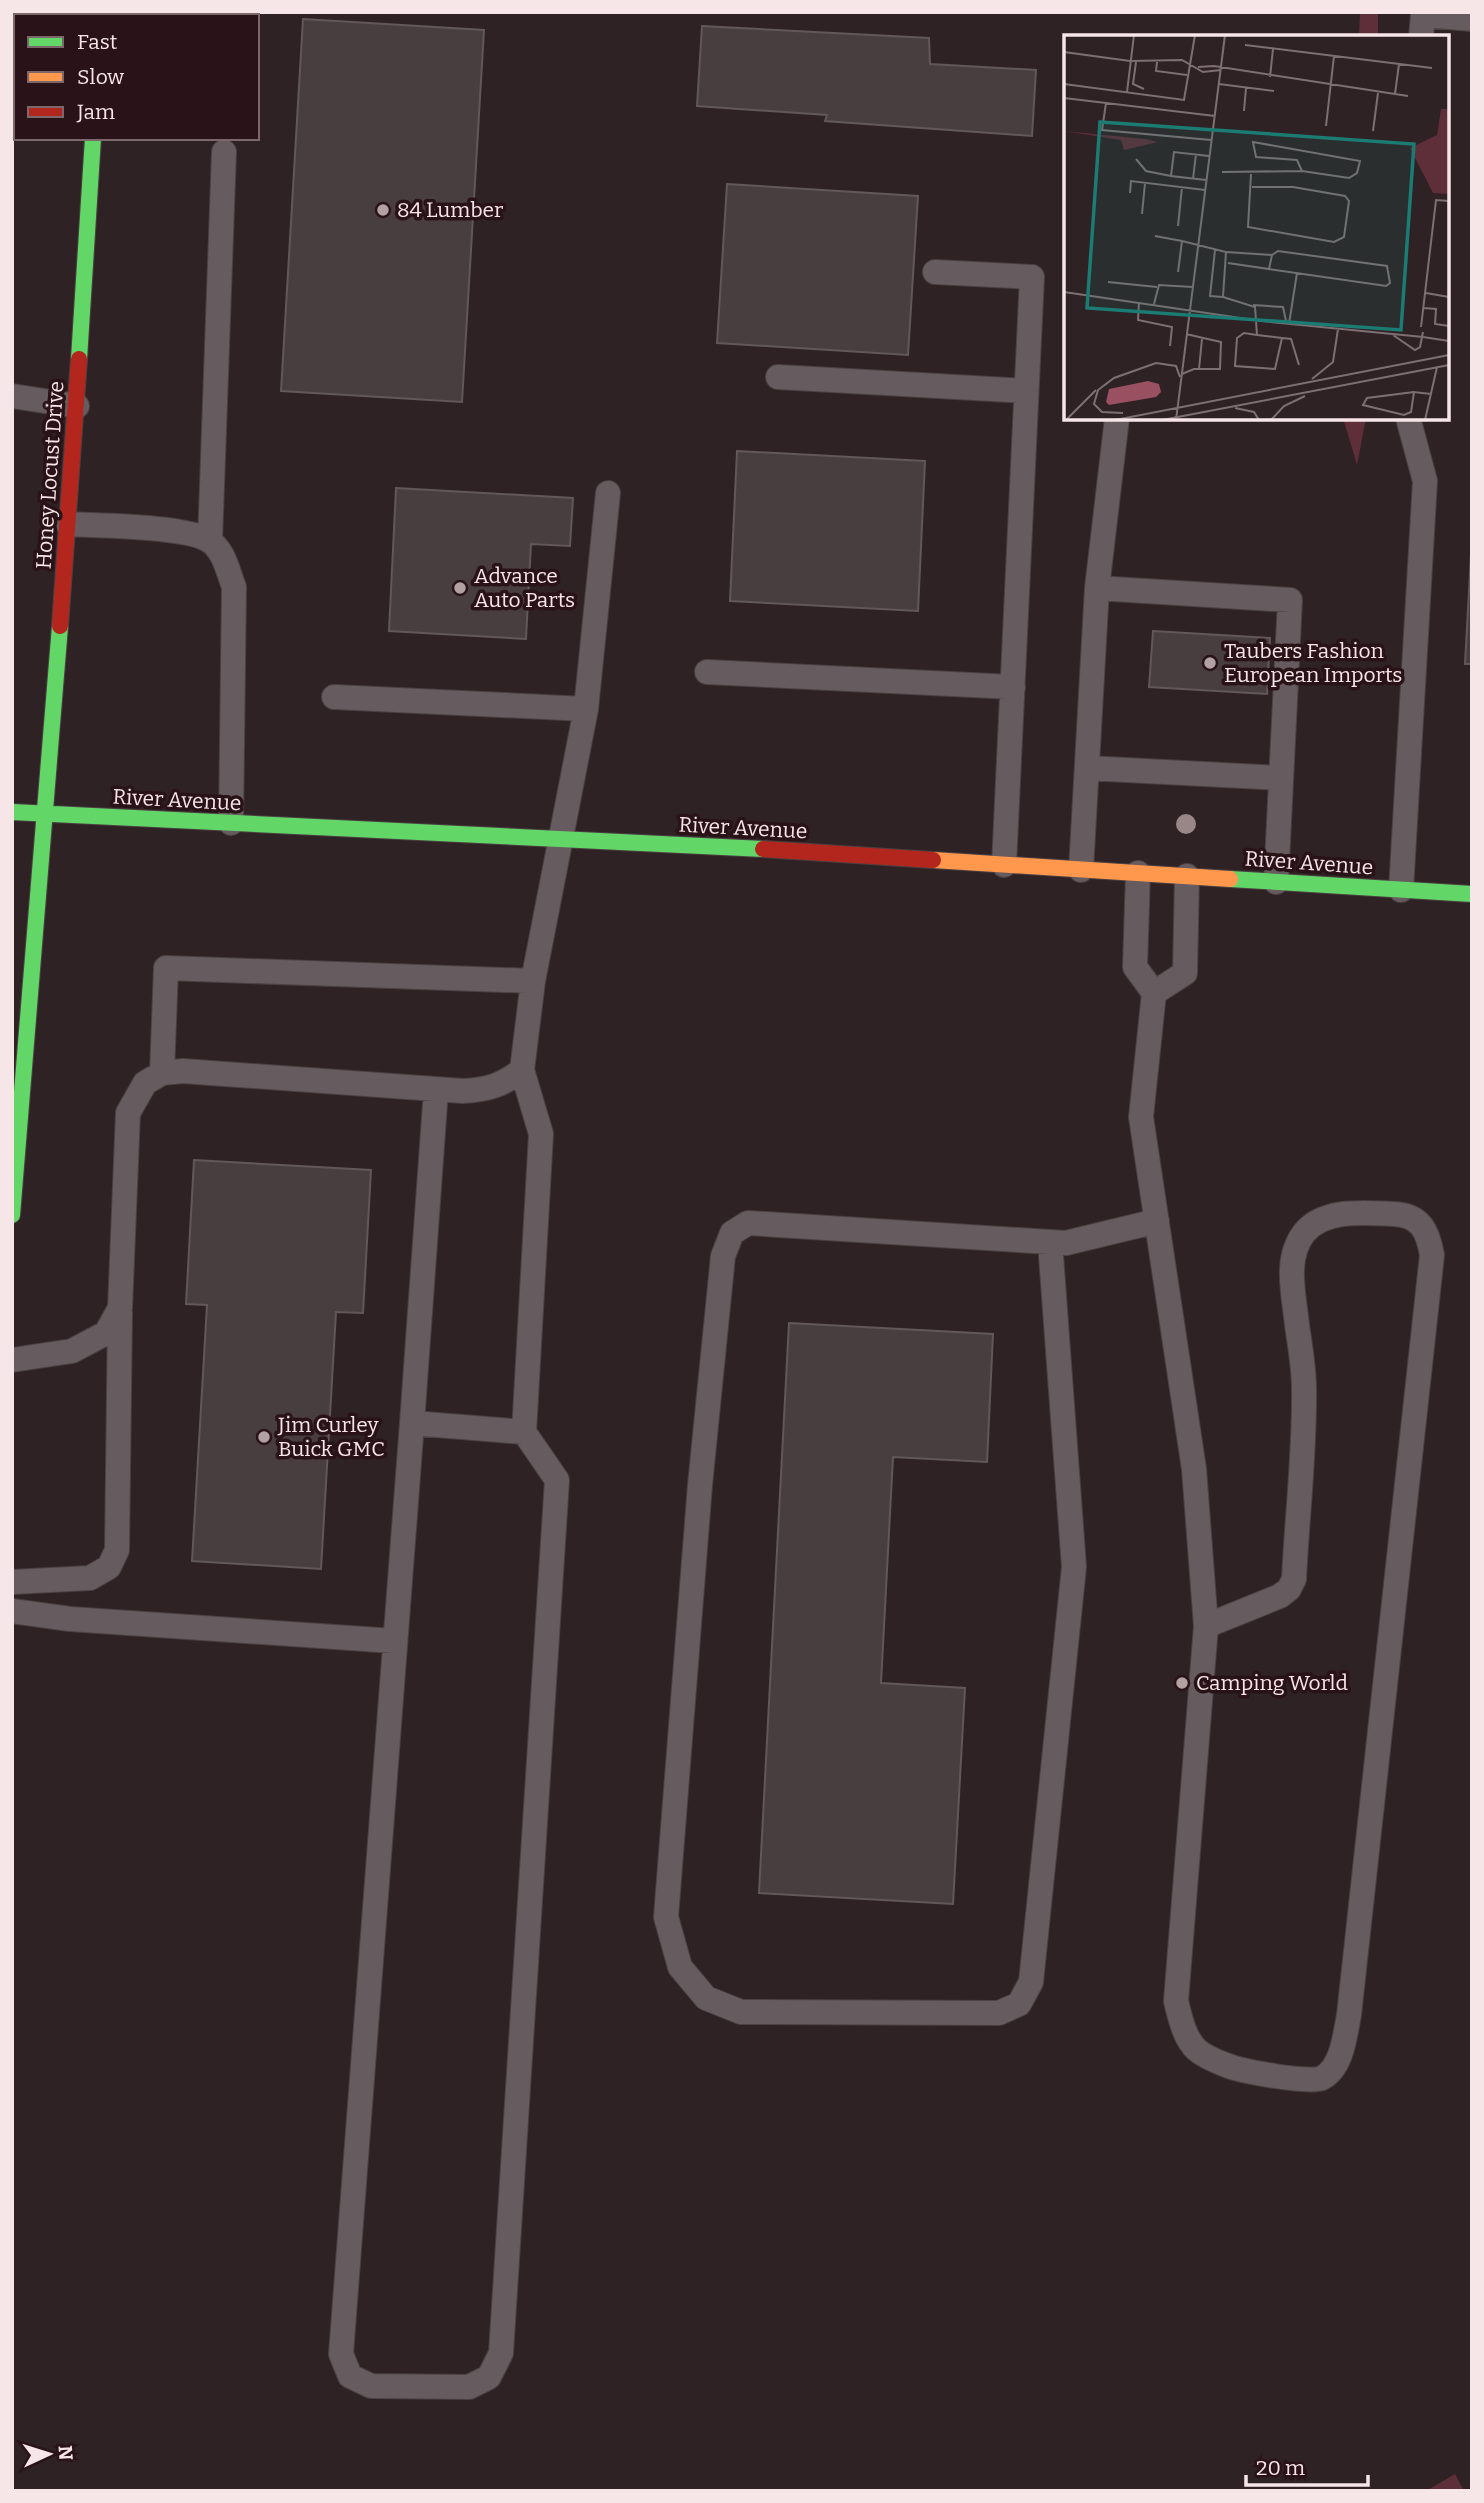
<svg xmlns="http://www.w3.org/2000/svg" width="1484" height="2503" font-family="Bitter,serif">
<style>
.green{fill:#5e2e39}
.building{fill:#483e40;stroke:#625759;stroke-width:2}
.lines{fill:none;stroke-linecap:round;stroke-linejoin:round}
.lane-casing{stroke:#4b4042;stroke-width:26}
.fast-casing{stroke:#4b4042;stroke-width:18}
.slow-casing{stroke:#4b4042;stroke-width:18}
.jam-casing{stroke:#4b4042;stroke-width:18}
.lane{stroke:#665b5e;stroke-width:24}
.fast{stroke:#63d668;stroke-width:16}
.slow{stroke:#ff974d;stroke-width:16}
.jam{stroke:#b3261e;stroke-width:16}
.tree{fill:#998689}
.poi-dot{fill:#b1a1a3;stroke:#2a1318;stroke-width:2.5}
.labels{text-anchor:middle;stroke-width:7;stroke-linejoin:round;paint-order:stroke}
.poi-label{font-size:21px;fill:#f7e6e8;stroke:#2a1318;text-anchor:start}
.street-label{font-size:21px;fill:#f7e6e8;stroke:#2a1318}
.inset-road{fill:none;stroke:#7e7072;stroke-width:2}
.view{fill:#1b7c74;fill-opacity:0.15;stroke:#1b7c74;stroke-width:3.5}
.inset-edge{fill:none;stroke:#f7e6e8;stroke-width:3.5}
</style>
<rect width="100%" height="100%" fill="#2e2224"/>
<path class="green" d="M 1360,12 L 1378,12 L 1378,37 L 1359,37 Z
M 1343,418 L 1366,418 L 1357,465 Z
M 1455,2474 L 1464,2491 L 1426,2491 Z"/>
<path class="building" d="M 303,19 L 484,30 L 462,402 L 281,391 Z
M 702,26 L 929,38 L 930,64 L 1036,70 L 1032,136 L 825,121 L 827,115 L 697,106 Z
M 727,184 L 918,196 L 908,355 L 717,343 Z
M 737,451 L 925,461 L 918,611 L 730,601 Z
M 396,488 L 573,498 L 570,546 L 531,544 L 526,639 L 389,631 Z
M 1472,535 L 1472,664 L 1465,664 Z
M 1153,631 L 1270,638 L 1267,694 L 1149,687 Z
M 194,1160 L 371,1170 L 363,1313 L 336,1312 L 321,1569 L 192,1561 L 207,1305 L 186,1304 Z
M 789,1323 L 993,1334 L 987,1462 L 893,1457 L 881,1683 L 965,1688 L 953,1904 L 759,1893 Z"/>
<g class="lines">
<g class="lane-casing">
<path id="lane" d="M 1421,37 L 1423,15 L 1472,19
M 935,272 L 1032,277 L 1004,865
M 778,377 L 1026,391
M 12,396 L 77,406
M 68,524 C 100,526 184,526 208,540 C 224,549 228,572 234,587 L 231,823
M 210,541 L 224,152
M 1097,588 L 1117,418
M 707,672 L 1013,687
M 586,709 L 608,493
M 1087,768 L 1281,778
M 1081,870 L 1097,588 L 1290,600 L 1276,882
M 1138,873 L 1135,967 L 1154,993 L 1185,973 L 1187,876
M 1401,890 L 1425,481 L 1408,418
M 1154,993 L 1141,1117 L 1194,1469 L 1206,1626 L 1176,2001 C 1180,2017 1184,2038 1197,2050 C 1204,2056 1218,2062 1226,2065 C 1240,2071 1310,2084 1322,2078 C 1342,2068 1345,2035 1349,2015 L 1432,1255 C 1428,1232 1421,1215 1394,1214 C 1365,1213 1324,1208 1304,1233 C 1284,1259 1294,1295 1297,1325 C 1300,1346 1304,1368 1304,1388 C 1305,1452 1297,1516 1294,1579 L 1289,1589 L 1280,1596 L 1206,1626
M 162,1073 L 166,968 L 533,981
M 436,1090 L 412,1423 L 524,1432 L 541,1134 L 522,1070
M 1050,1242 L 1074,1567 L 1031,1982 L 1019,2004 L 999,2013 L 741,2012 L 706,1998 L 680,1967 L 666,1917 L 700,1485 L 723,1256 L 732,1233 L 748,1223 L 1066,1243 L 1157,1221
M 12,1360 L 72,1351 L 106,1333 L 120,1308 L 128,1113 L 145,1083 L 162,1073 L 183,1071 L 463,1091 C 487,1090 503,1085 522,1070 L 533,981 L 586,709 L 334,697
M 412,1423 L 341,2354 L 350,2376 L 371,2386 L 469,2387 L 489,2377 L 501,2353 L 557,1480 L 524,1432
M 12,1582 L 90,1578 L 109,1567 L 117,1550 L 120,1313
M 12,1611 L 70,1619 L 394,1641"/>
</g>
<g class="fast-casing">
<path id="fast" d="M 101,12 L 101,16
M 79,359 L 93,138
M 12,812 L 763,849
M 1230,879 L 1472,894
M 12,1215 L 60,626"/>
</g>
<g class="slow-casing">
<path id="slow" d="M 933,860 L 1230,879"/>
</g>
<g class="jam-casing">
<path id="jam" d="M 60,626 L 79,359
M 763,849 L 933,860"/>
</g>
<use href="#lane" class="lane"/>
<use href="#fast" class="fast"/>
<use href="#slow" class="slow"/>
<use href="#jam" class="jam"/>
</g>
<circle class="tree" cx="1186" cy="824" r="10"/>
<g class="poi-dot">
<circle cx="383" cy="210" r="7"/>
<circle cx="460" cy="588" r="7"/>
<circle cx="1210" cy="663" r="7"/>
<circle cx="264" cy="1437" r="7"/>
<circle cx="1182" cy="1683" r="7"/>
</g>
<g class="labels">
<g class="poi-label">
<text x="397" y="217">84 Lumber</text>
<text x="474" y="583">Advance<tspan x="474" dy="24">Auto Parts</tspan></text>
<text x="1224" y="658">Taubers Fashion<tspan x="1224" dy="24">European Imports</tspan></text>
<text x="278" y="1432">Jim Curley<tspan x="278" dy="24">Buick GMC</tspan></text>
<text x="1196" y="1690">Camping World</text>
</g>
<g class="street-label">
<text transform="translate(50 475) rotate(-86)" y="7">Honey Locust Drive</text>
<text transform="translate(177 800) rotate(3)" y="7">River Avenue</text>
<text transform="translate(743 828) rotate(3)" y="7">River Avenue</text>
<text transform="translate(1309 863) rotate(4)" y="7">River Avenue</text>
</g>
</g>
<g transform="translate(1064 35)">
<rect width="385" height="385" fill="#2e2224"/>
<path d="M 377,74 L 385,74 L 385,159 L 369,158 L 346,113 L 373,100 ZM 0,96 L 81,104 L 94,107 L 60,115 L 57,105 Z" fill="#5e2e39"/>
<path d="M 84,346 L 95,349 L 97,357 L 92,362 L 45,370 L 42,367 L 45,354 Z" fill="#995060"/>
<path class="inset-road" d="M 181,10 L 368,33M 0,17 L 66,26 L 118,25 L 139,37 L 157,35M 72,27 L 69,49 L 80,54M 93,27 L 92,36 L 123,40M 134,32 L 150,31 L 344,61M 206,42 L 209,14M 0,49 L 120,65 L 131,0M 155,49 L 210,56M 63,57 L 70,0M 331,59 L 335,29M 0,63 L 151,81M 42,68 L 38,95 L 147,105M 180,76 L 182,53M 262,91 L 270,21M 309,96 L 314,58M 72,124 L 82,136 L 107,141M 158,137 L 238,136 L 285,143 L 293,138 L 296,126 L 189,107 L 192,122 L 233,125 L 238,136M 187,139 L 184,192 L 270,207 L 280,202 L 285,166 L 281,161 L 229,152 L 188,152M 129,144 L 132,119M 142,145 L 107,141 L 110,117 L 145,121M 66,158 L 67,146 L 141,155M 78,179 L 81,148M 114,191 L 118,152M 91,201 L 118,206M 151,215 L 146,261 L 159,262M 162,217 L 208,220 L 205,234 L 164,228M 205,234 L 322,251 L 326,248 L 323,231 L 214,216 L 208,220M 114,237 L 118,206 L 162,217 L 159,262 L 191,272 L 193,300M 44,247 L 93,252M 0,257 L 197,286 L 359,302M 362,258 L 385,262M 75,267 L 74,285 L 108,292 L 106,311M 90,269 L 95,250 L 129,252M 189,270 L 219,272 L 222,286M 360,273 L 372,274 L 371,289 L 385,291M 225,289 L 233,238M 357,292 L 372,165 L 385,166M 329,300 L 351,315 L 356,312 L 359,297M 359,302 L 385,306M 218,303 L 211,334 L 171,331 L 173,303 L 180,298 L 193,300 L 218,303 L 227,304 L 235,330M 135,334 L 138,304M 118,339 L 130,334 L 156,334 L 157,307 L 122,299M 248,344 L 269,327 L 274,294M 350,357 L 303,363 L 299,370 L 340,380 L 347,377 L 350,357 L 367,359M 171,373 L 190,377 L 195,385M 59,378 L 38,377 L 30,369 L 34,355 L 50,343 L 92,328 L 112,331 L 116,342M 2,385 L 32,355M 51,385 L 385,320M 98,385 L 385,330M 112,385 L 161,0M 207,385 L 220,371 L 241,361M 361,385 L 373,332"/>
<path class="view" d="M 36,87 L 350,109 L 337,295 L 23,273 Z"/>
<rect width="385" height="385" class="inset-edge"/>
</g>
<rect width="1484" height="2503" fill="none" stroke="#f7e6e8" stroke-width="28"/>
<rect x="14" y="14" width="245" height="126" fill="#2a1318" stroke="#7c676b" stroke-width="2"/>
<rect x="28" y="37" width="35" height="10" fill="#63d668" stroke="#7c676b" stroke-width="2"/>
<text x="77" y="49" font-size="21" fill="#f7e6e8">Fast</text>
<rect x="28" y="72" width="35" height="10" fill="#ff974d" stroke="#7c676b" stroke-width="2"/>
<text x="77" y="84" font-size="21" fill="#f7e6e8">Slow</text>
<rect x="28" y="107" width="35" height="10" fill="#b3261e" stroke="#7c676b" stroke-width="2"/>
<text x="77" y="119" font-size="21" fill="#f7e6e8">Jam</text>
<g transform="translate(49 2454) rotate(86)" stroke="#2a1318" stroke-width="5" paint-order="stroke">
<path d="M0-5L12 26L0 18L-12 26Z" fill="#f7e6e8"/>
<text y="-10" font-size="19" font-weight="bold" text-anchor="middle" fill="#f7e6e8">N</text>
</g>
<path d="M1246 2475v10h122v-10" fill="none" stroke="#f7e6e8" stroke-width="3.5"/>
<text x="1256" y="2475" font-size="21" fill="#f7e6e8" stroke="#2a1318" stroke-width="5" paint-order="stroke">20 m</text>
</svg>
